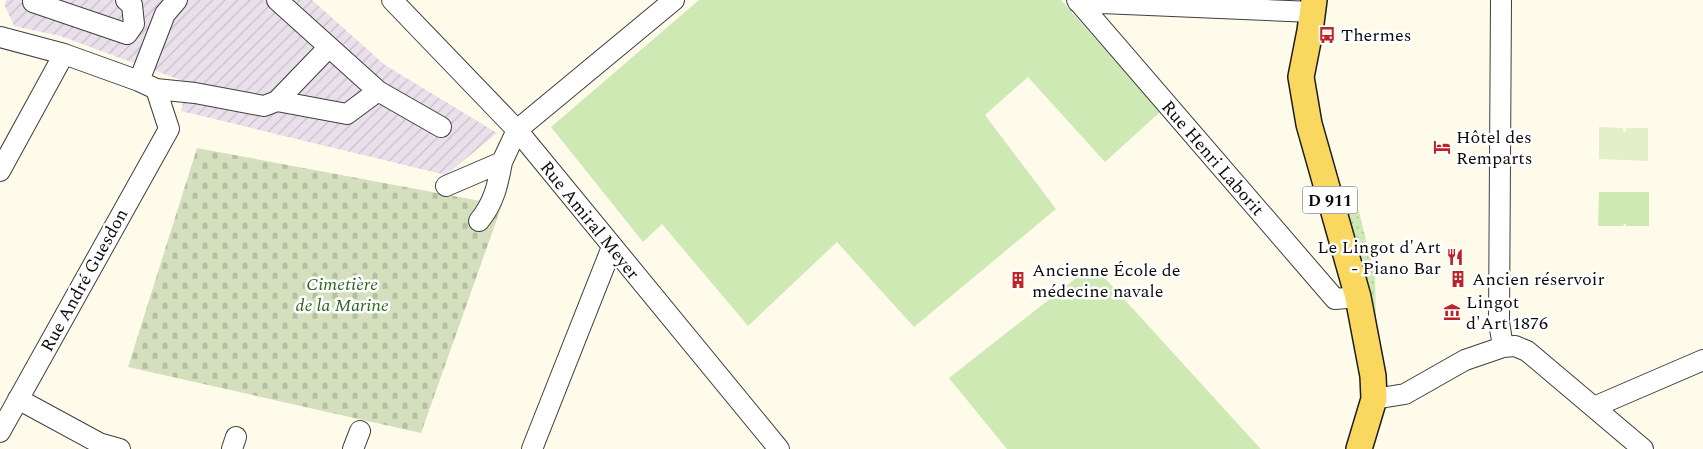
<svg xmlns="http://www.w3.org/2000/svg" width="1703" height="449" font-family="Spectral,serif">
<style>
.industrial{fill:url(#industrial-furrows)}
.grass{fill:url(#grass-dots)}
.cemetery{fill:url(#cemetery-stones)}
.park{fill:#cfe9b5}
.pitch{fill:#e1f0c6}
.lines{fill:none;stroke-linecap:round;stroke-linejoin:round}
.minor-casing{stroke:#3f3f3f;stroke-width:22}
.major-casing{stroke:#1d1d1d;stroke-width:28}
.minor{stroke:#fff;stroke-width:20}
.major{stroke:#fad860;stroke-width:25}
.labels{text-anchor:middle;stroke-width:5;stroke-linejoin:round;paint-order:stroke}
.shield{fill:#fff;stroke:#555;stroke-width:1}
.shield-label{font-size:16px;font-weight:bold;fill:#0c0c0c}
.poi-label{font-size:18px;fill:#0c0c0c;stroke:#fff;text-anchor:start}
.street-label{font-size:18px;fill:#0c0c0c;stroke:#fff}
.park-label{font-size:18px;font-style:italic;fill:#29641c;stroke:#fff}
</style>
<defs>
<pattern id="industrial-furrows" width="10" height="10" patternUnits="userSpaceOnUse" patternTransform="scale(1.25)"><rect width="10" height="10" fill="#eae0eb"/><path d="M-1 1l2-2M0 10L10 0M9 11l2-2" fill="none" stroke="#c8bfc8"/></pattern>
<pattern id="grass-dots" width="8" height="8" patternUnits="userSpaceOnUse" patternTransform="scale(1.25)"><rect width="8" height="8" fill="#cfe9b5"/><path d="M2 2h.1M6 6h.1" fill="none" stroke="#b1c79a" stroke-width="1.8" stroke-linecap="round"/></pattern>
<pattern id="cemetery-stones" width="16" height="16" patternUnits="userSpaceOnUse" patternTransform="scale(1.25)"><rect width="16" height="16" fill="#d4e0bd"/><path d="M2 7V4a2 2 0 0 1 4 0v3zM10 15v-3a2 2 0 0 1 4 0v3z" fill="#b5bfa1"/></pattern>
</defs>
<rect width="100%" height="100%" fill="#fffbeb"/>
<path class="industrial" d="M 7,0 L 312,0 L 385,65 L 497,133 L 446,175 L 181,111 L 185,97 L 197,86 L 60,36 L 14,26 L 4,4 Z"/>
<path class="grass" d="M 1338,187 L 1357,204 L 1375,275 L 1376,318 Z"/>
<path class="cemetery" d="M 197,148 L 502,205 L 421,433 L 128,367 Z"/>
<path class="park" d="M 699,0 L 1061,0 L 1160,112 L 1105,162 L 1028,77 L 985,115 L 1056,209 L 914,327 L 837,242 L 748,326 L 662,224 L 643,242 L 551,127 Z
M 1599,192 L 1649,192 L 1649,226 L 1626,226 L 1626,224 L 1624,224 L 1623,226 L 1598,226 Z
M 1093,265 L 1258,446 L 1261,449 L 1007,449 L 949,378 Z"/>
<path class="pitch" d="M 1599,127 L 1623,128 L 1623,131 L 1626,132 L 1626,128 L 1648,128 L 1648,161 L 1599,159 Z"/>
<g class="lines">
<g class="minor-casing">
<path id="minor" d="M 35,0 L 33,2 L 127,34 L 134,24 L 132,5 L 126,0
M 277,0 L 378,91 L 441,127
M 392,0 L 517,130 L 779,449
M 1077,0 L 1335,299 L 1358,297
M 1501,0 L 1499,322 L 1503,347
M 1078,2 L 1313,12
M 0,37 L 64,54 L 139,81 L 156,89 L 169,129 L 0,432
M 139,81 L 165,14 L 177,0
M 156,89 L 195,93 L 264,106 L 277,101 L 329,47
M 277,101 L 347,114 L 378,91
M 0,171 L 64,54
M 446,186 L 502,162 L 517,130 L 674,0
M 479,221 C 494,203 498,184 502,162
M 18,399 L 99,443 L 120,449
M 1374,399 L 1405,394 L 1465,360 L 1503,347 L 1515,346 L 1527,351 L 1643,449
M 1594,407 L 1703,360
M 232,449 L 236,437
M 353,449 L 360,431
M 532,449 L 612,247"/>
</g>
<g class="major-casing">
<path id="major" d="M 1314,0 L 1310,31 L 1301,77 L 1309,124 L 1358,297 L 1373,376 L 1374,399 L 1359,449"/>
</g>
<use href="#minor" class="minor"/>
<use href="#major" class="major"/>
</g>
<defs>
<g id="bus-bare" transform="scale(1.35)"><path d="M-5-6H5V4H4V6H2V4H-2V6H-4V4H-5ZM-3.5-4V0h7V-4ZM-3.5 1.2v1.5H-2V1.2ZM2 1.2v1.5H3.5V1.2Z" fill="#bd2327" stroke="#fff" stroke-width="2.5" paint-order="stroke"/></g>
<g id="hotel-bare" transform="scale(1.35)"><path d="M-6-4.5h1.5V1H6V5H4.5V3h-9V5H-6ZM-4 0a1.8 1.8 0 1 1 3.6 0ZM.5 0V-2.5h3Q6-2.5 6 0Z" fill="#bd2327" stroke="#fff" stroke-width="2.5" paint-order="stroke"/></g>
<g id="restaurant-bare" transform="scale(1.35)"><path d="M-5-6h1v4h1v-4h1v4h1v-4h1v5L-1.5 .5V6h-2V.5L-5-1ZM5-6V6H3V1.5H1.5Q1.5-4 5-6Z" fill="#bd2327" stroke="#fff" stroke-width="2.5" paint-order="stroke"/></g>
<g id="building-bare" transform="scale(1.35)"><path d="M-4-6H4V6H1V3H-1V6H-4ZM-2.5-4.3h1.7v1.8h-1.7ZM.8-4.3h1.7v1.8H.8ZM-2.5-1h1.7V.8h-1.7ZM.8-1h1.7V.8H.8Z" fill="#bd2327" stroke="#fff" stroke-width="2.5" paint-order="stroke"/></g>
<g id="museum-bare" transform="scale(1.35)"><path d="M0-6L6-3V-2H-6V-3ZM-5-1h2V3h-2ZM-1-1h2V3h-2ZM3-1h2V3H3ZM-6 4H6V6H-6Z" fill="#bd2327" stroke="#fff" stroke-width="2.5" paint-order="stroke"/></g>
</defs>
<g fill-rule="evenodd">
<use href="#bus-bare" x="1327" y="35"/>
<use href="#hotel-bare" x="1442" y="147"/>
<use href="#restaurant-bare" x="1455" y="257"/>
<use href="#building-bare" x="1458" y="279"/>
<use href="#building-bare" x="1018" y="280"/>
<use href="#museum-bare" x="1452" y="312"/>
</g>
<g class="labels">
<rect class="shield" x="1302.5" y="186.5" width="55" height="27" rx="4"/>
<g class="shield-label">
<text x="1330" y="206">D 911</text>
</g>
<g class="poi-label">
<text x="1341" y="41">Thermes</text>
<text x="1456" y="143">Hôtel des<tspan x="1456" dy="21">Remparts</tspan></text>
<text x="1441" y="253" text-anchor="end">Le Lingot d'Art<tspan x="1441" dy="21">- Piano Bar</tspan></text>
<text x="1032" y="276">Ancienne École de<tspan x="1032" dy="21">médecine navale</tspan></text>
<text x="1472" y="285">Ancien réservoir</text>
<text x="1466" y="308">Lingot<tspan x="1466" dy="21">d'Art 1876</tspan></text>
</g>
<g class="street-label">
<text transform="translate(1213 158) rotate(49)" y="6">Rue Henri Laborit</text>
<text transform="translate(590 220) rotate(51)" y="6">Rue Amiral Meyer</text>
<text transform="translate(84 280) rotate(-61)" y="6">Rue André Guesdon</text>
</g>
<g class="park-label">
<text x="342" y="290">Cimetière<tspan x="342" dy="21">de la Marine</tspan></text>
</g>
</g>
</svg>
